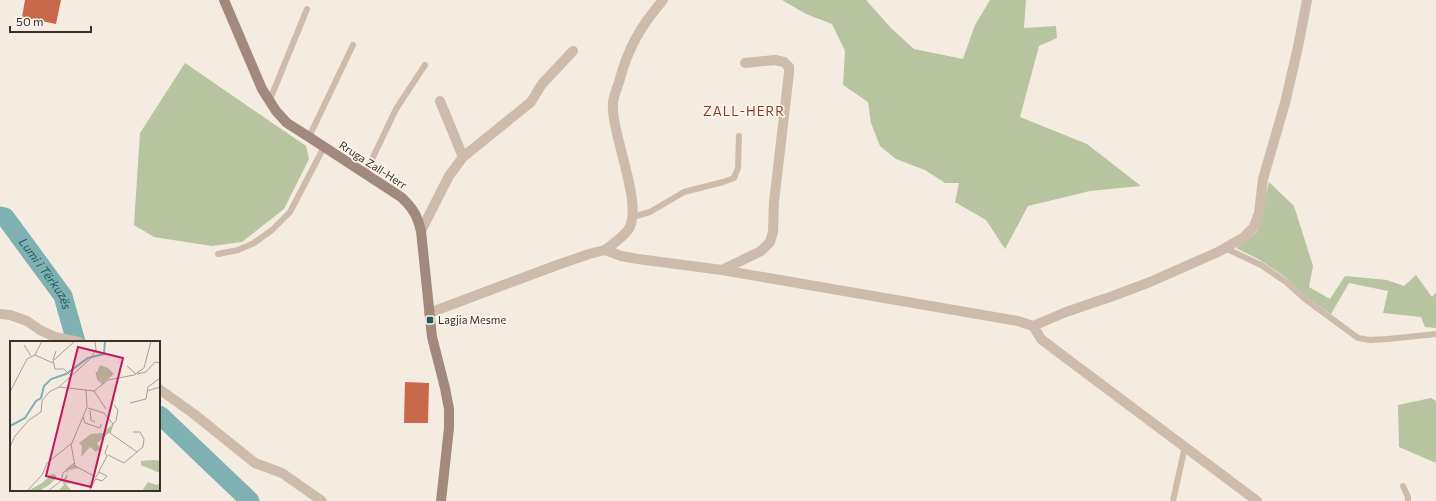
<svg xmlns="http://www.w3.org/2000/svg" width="1436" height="501" font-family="Commissioner,sans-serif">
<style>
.green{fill:#b8c4a0}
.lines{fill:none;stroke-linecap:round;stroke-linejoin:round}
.river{stroke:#7fb0b2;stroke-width:19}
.building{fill:#c8694b}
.lane{stroke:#cdbbac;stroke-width:6}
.street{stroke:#cdbbac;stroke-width:10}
.secondary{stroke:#a18a7d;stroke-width:10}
.poi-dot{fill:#1f5a5e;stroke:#fbf5ee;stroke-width:1.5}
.labels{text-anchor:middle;stroke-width:3.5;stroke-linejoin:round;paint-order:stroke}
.street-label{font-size:11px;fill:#3b302b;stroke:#fbf5ee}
.poi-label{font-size:11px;fill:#3b302b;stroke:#fbf5ee;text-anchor:start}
.water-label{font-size:12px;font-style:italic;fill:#1f5a5e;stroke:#fbf5ee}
.quarter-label{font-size:13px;letter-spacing:1px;fill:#8c3b22;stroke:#fbf5ee}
.inset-river{fill:none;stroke:#7fb0b2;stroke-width:2}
.inset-road{fill:none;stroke:#aaa098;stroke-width:1}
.view{fill:#c2185b;fill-opacity:0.15;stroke:#c2185b;stroke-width:2}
.inset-edge{fill:none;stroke:#3b302b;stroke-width:2}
</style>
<rect width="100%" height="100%" fill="#f4ebe1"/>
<path class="green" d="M 782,0 L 866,0 L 891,28 L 914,49 L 963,59 L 975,25 L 990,0 L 1026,0 L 1024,28 L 1056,26 L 1057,38 L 1039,46 L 1020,117 L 1087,144 L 1141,186 L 1090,191 L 1028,206 L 1005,249 L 986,220 L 955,202 L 959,183 L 945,183 L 925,170 L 896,159 L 880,146 L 871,123 L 868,102 L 843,85 L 845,51 L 832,24 L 806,14 Z
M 185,63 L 306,146 L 309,159 L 284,209 L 242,242 L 212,246 L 186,242 L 154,237 L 134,225 L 140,133 Z
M 1269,182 L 1294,206 L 1313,266 L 1309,287 L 1330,299 L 1345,276 L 1387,280 L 1404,286 L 1416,275 L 1432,297 L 1436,292 L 1436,328 L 1425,327 L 1421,317 L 1383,313 L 1388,291 L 1349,283 L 1331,314 L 1304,295 L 1285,277 L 1260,260 L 1236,248 L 1257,232 Z
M 1431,398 L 1436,401 L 1436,463 L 1399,447 L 1398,405 Z"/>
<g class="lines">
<g class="river">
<path id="s1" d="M 0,216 L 5,217 L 63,296 L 76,342"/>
<path d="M 159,415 L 162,417 L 250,501"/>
</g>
</g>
<path class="building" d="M 25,0 L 61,0 L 56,24 L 22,17 Z
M 405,382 L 429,383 L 428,423 L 404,423 Z"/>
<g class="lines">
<path class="lane" d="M 269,102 L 307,9
M 309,137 L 353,45
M 365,174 L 396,109 L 425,65
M 633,217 L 650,212 L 684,192 L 723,182 L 734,178 L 738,168 L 739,136
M 1225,248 L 1261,265 L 1286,282 L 1305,299 L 1358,338 L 1370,340 L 1388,339 L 1436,334
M 218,254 L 238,250 L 254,243 L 272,230 L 290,212 L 324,147
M 1403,486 L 1408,497 L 1408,501
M 1173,501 L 1185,446"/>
<path class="street" d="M 440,101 L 463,157
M 421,231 L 449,176 L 463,157 L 531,102 L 542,84 L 573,51
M 605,250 C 613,244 622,238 628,230 C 645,206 610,132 613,102 C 614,95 617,88 619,82 C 628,48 640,27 663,0
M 722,270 L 761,251 L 770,242 L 773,232 L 774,202 L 789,73 L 789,67 L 784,62 L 775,60 L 745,63
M 429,313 L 560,264 L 589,254 L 605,250 L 621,256 L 638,259 L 722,270 L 1018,321 L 1033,326 L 1041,339 L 1058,352 L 1257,501
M 0,314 L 10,315 L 27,321 L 40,330 L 55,337 L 79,342
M 1033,326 L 1066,312 L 1113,296 L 1150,282 L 1218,252 L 1244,237 L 1254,227 L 1259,213 L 1263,179 L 1285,103 L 1298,47 L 1307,0
M 159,389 L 194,414 L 255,463 L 282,473 L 322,501"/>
<path class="secondary" d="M 224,0 L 262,89 L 276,111 L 287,123 L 309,137 L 401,197 C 413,208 417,215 421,231 L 432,337 L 445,388 L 449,409 L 449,428 L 441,501"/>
</g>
<rect class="poi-dot" x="426" y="316" width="8" height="8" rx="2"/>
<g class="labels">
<g class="street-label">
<text transform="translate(373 165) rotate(33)" y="4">Rruga Zall-Herr</text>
</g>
<g class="poi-label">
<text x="438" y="324">Lagjia Mesme</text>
</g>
<g class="water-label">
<text dy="4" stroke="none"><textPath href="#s1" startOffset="75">Lumi i Tërkuzës</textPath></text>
</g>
<g class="quarter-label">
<text x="744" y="116">ZALL-HERR</text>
</g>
</g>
<g transform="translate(10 341)">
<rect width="150" height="150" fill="#f4ebe1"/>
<path d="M 90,24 L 98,27 L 104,33 L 93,42 L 88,38 L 87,31 ZM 102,83 L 100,91 L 87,102 L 92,110 L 88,109 L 86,111 L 80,106 L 71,116 L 72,105 L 69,102 L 81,93 L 93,92 ZM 144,119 L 150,120 L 150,132 L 131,124 L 131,120 ZM 63,123 L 69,127 L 58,129 L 57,138 L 55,139 L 61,143 L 55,142 L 61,149 L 48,150 L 54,144 L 52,140 L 58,132 L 55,130 ZM 42,133 L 46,134 L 46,137 L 39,144 L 29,150 L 18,150 L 32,142 ZM 138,141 L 147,144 L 150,142 L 150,150 L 132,150 Z" fill="#b8c4a0"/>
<path class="inset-river" d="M 0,85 L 15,77 L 26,60 L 31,57 L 34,45 L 41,38 L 56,33 L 78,17 L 94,13 L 95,0"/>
<path class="inset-road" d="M 14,4 L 21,15M 46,10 L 43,19 L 45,28 L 54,28 L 61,35M 25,14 L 43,22M 44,19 L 65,0M 117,25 L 126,33M 86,31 L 88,39 L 93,43M 127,33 L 136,31 L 145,21 L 150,22M 49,46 L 84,50 L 98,39 L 124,34 L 134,27 L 141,0M 49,46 L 80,18 L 86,9 L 85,0M 84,50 L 96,68M 137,50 L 150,46M 0,51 L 17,18 L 25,14 L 32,0M 120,62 L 136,58 L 138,46 L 150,37M 78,67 L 94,72 L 103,83 L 106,80 L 108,69 L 104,64M 80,69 L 81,79 L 85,81M 73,76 L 75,82 L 90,87 L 91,83M 123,91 L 130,91 L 134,98 L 133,106 L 127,111M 61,103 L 65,125 L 86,136 L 97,115 L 95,112 L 98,104M 0,106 L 5,95 L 19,79 L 31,71 L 32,60 L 39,51 L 49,46M 98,114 L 114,122 L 127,111 L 100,92 L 103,83M 86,138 L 92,140 L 97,135 L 89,131M 17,150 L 32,134 L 37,122 L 62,102 L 77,66 L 76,49M 38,150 L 51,140 L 53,132 L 64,122M 79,150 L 86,137"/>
<path class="view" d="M 68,6 L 113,17 L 81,146 L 36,135 Z"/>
<rect width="150" height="150" class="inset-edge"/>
</g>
<path d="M10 26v6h81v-6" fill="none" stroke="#3b302b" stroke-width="2"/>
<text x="16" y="26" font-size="12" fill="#3b302b" stroke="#fbf5ee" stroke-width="3" paint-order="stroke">50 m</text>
</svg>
